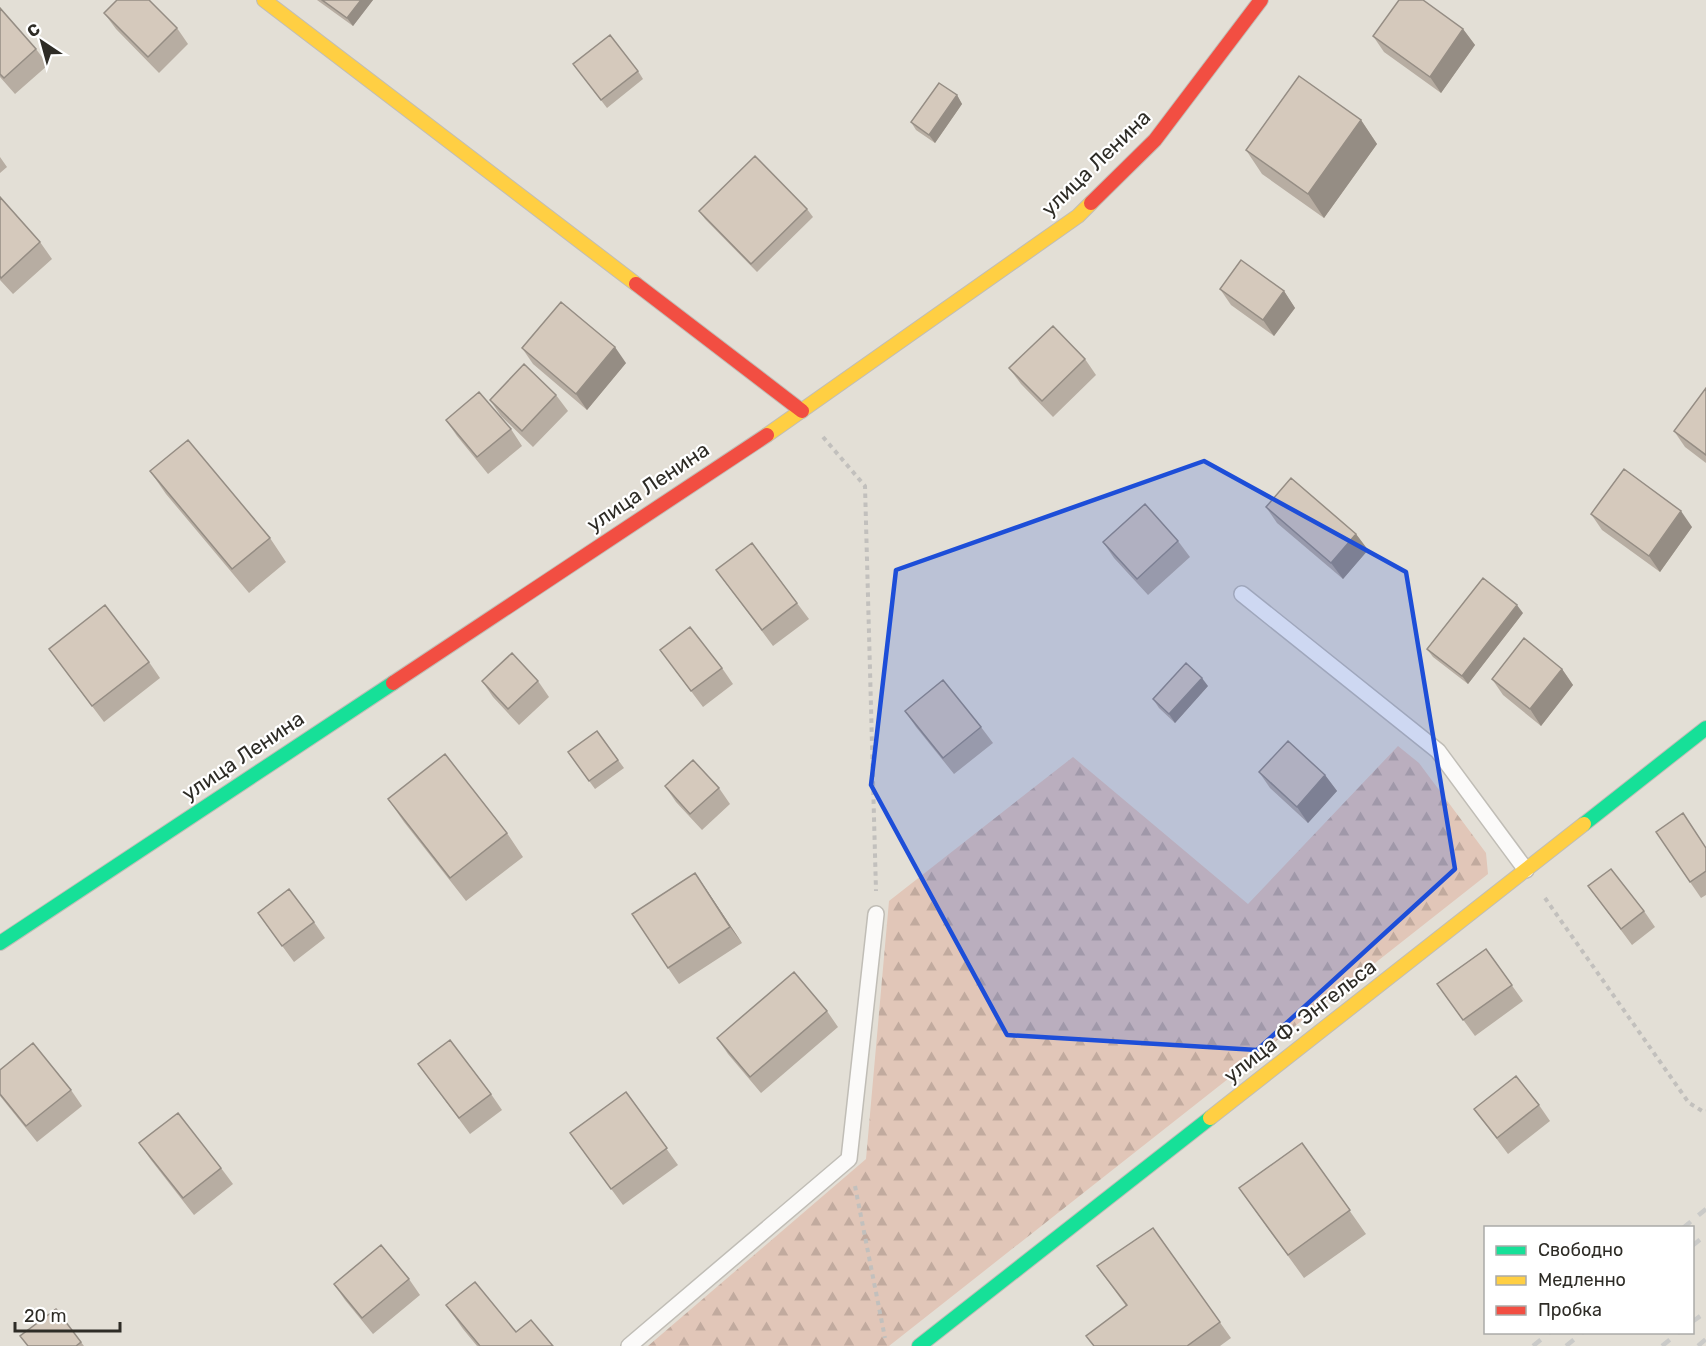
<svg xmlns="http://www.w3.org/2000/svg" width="1706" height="1346" font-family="Rubik,sans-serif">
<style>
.forest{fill:url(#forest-firs)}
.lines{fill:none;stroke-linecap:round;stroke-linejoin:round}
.lane-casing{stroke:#c0bdb6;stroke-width:18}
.fast-casing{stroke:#c0bdb6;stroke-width:16}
.slow-casing{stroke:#c0bdb6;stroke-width:16}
.jam-casing{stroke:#c0bdb6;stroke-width:16}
.path{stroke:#c2c0bd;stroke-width:4;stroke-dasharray:4.5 4.5;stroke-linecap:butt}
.lane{stroke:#fbfaf9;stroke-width:15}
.fast{stroke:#16e098;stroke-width:14}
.slow{stroke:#ffcf43;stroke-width:14}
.jam{stroke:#f24e42;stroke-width:14}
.rail{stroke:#cacac8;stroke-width:4.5;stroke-dasharray:10 10;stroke-linecap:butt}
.wall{fill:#b7ada2}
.shaded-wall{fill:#958d84}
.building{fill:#d5c9bc;stroke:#958d84;stroke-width:1.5}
.marked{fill:#1d4ed8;fill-opacity:0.2;stroke:#1d4ed8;stroke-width:4.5;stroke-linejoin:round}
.labels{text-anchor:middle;stroke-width:4.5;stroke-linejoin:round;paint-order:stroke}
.street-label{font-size:21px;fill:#2e2c26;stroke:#fff}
</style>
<defs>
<pattern id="forest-firs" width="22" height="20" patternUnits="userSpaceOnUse" patternTransform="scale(1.5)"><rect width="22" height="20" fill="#e1c6b8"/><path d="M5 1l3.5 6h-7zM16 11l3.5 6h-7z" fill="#c1aa9e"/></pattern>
</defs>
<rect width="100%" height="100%" fill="#e3dfd6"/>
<path class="forest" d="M 1398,746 L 1419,763 L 1486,853 L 1488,874 L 889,1346 L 648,1346 L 866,1159 L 889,901 L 1073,757 L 1248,904 Z"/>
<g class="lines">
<g class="lane-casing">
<path id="lane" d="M 1242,594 L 1438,751 L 1526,870
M 629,1346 L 849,1159 L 876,914"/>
</g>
<g class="fast-casing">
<path id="fast" d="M 1584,824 L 1706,728
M 0,943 L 393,683
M 919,1346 L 1210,1118"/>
</g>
<g class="slow-casing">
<path id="slow" d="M 264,0 L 636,284
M 767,435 L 1078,216 L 1091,203
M 1210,1118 L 1584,824"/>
</g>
<g class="jam-casing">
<path id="jam" d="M 1091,203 L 1155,140 L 1261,0
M 636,284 L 802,411
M 393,683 L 767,435"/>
</g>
<path class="path" d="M 823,437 L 865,486 L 876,891
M 1545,898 L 1689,1103 L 1704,1112 L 1706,1111
M 855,1186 L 885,1338"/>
<use href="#lane" class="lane"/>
<use href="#fast" class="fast"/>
<use href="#slow" class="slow"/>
<use href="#jam" class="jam"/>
<path class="rail" d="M 1683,1228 L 1706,1209
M 1692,1246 L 1706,1235
M 1692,1322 L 1706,1312
M 1533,1346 L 1550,1332
M 1566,1346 L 1583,1332
M 1662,1346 L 1679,1332
M 1698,1346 L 1706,1339"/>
</g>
<path class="wall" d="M 317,0 L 373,0 L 353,26 Z
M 0,8 L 36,49 L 48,65 L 15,94 L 0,77 Z
M 104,13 L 177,28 L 188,44 L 159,73 L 116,29 Z
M 1463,29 L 1475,45 L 1441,93 L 1384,52 L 1373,36 Z
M 573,64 L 638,71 L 643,79 L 607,108 Z
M 957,95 L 962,104 L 935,143 L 916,130 L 911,122 Z
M 1361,120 L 1377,144 L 1324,218 L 1262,174 L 1246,150 Z
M 0,157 L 7,167 L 0,173 Z
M 0,197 L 40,242 L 52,259 L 13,294 L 0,280 Z
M 807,209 L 813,217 L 757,272 L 705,219 L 699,211 Z
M 1220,289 L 1284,291 L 1295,308 L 1274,336 L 1231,305 Z
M 522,348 L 626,363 L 587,410 L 533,364 Z
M 1085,359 L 1096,375 L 1053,417 L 1021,384 L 1009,368 Z
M 1706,388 L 1706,463 L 1685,447 L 1674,431 Z
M 556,395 L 568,411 L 533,447 L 501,416 L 490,400 Z
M 446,420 L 511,429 L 522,446 L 488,474 L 457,436 Z
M 150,471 L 270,538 L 286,562 L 249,593 L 166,494 Z
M 1266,507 L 1356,534 L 1368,550 L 1343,579 L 1277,523 Z
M 1591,514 L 1692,527 L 1660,572 L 1602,530 Z
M 1178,541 L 1190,557 L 1148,595 L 1114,558 L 1103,542 Z
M 716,570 L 797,603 L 809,619 L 773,646 Z
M 1523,613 L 1468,684 L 1433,657 L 1427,649 Z
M 49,649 L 149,662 L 160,678 L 104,722 Z
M 660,650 L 722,668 L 733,684 L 703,707 Z
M 1562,669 L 1573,685 L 1541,726 L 1503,695 L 1492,679 Z
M 482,681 L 538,681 L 549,697 L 519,725 L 493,697 Z
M 1208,686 L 1175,723 L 1159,708 L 1153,699 Z
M 905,711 L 981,727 L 993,743 L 954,774 L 916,727 Z
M 597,731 L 624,768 L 595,789 L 568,752 Z
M 1259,772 L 1325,775 L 1337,791 L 1308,823 L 1270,788 Z
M 665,786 L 719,788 L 730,804 L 702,830 L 676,802 Z
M 388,799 L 507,833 L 523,857 L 466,901 L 404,822 Z
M 1706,847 L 1706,895 L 1701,898 L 1690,882 Z
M 1588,886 L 1644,911 L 1655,927 L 1632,945 Z
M 706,889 L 742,943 L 679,984 L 668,968 Z
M 258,913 L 314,922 L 325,938 L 294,962 Z
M 1486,949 L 1523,1001 L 1475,1036 L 1437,984 Z
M 827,1011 L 838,1027 L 761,1093 L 728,1054 L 717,1038 Z
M 418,1064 L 491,1094 L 502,1110 L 470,1134 Z
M 71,1090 L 82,1106 L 37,1142 L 0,1096 L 0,1094 Z
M 626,1092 L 678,1165 L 623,1205 L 570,1133 Z
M 1539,1105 L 1550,1121 L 1508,1154 L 1474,1109 Z
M 139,1143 L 221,1168 L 233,1184 L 194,1215 L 151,1160 Z
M 1302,1143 L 1366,1234 L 1304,1278 L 1239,1188 Z
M 1153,1228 L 1231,1338 L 1220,1346 L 1094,1346 L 1126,1306 L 1097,1266 Z
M 409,1279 L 420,1295 L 373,1334 L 345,1300 L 334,1284 Z
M 446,1305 L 516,1332 L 553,1346 L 477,1346 L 463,1329 Z
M 56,1309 L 84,1346 L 27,1346 Z"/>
<path class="shaded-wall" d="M 361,0 L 373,0 L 353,26 L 347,18 Z
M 1463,29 L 1475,45 L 1441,93 L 1430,77 Z
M 957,95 L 962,104 L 935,143 L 929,135 Z
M 1361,120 L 1377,144 L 1324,218 L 1308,194 Z
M 1284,291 L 1295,308 L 1274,336 L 1263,320 Z
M 615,347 L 626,363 L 587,410 L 576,394 Z
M 1681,511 L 1692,527 L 1660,572 L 1649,556 Z
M 1356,534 L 1368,550 L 1343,579 L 1331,563 Z
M 1517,605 L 1523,613 L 1468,684 L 1462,676 Z
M 1562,669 L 1573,685 L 1541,726 L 1530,709 Z
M 1202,678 L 1208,686 L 1175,723 L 1169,714 Z
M 1325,775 L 1337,791 L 1308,823 L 1297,807 Z
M 695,873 L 706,889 L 742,943 L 730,927 Z"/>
<path class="building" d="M 117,0 L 149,0 L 177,28 L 148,57 L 104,13 Z
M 322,0 L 361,0 L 347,18 Z
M 1399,0 L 1423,0 L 1463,29 L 1430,77 L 1373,36 Z
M 0,8 L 36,49 L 4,78 L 0,74 Z
M 610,35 L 638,71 L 601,100 L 573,64 Z
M 1299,76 L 1361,120 L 1308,194 L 1246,150 Z
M 939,83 L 957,95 L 929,135 L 911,122 Z
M 755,156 L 807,209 L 751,264 L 699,211 Z
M 0,197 L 40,242 L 1,278 L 0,276 Z
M 1241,260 L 1284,291 L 1263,320 L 1220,289 Z
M 561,302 L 615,347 L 576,394 L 522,348 Z
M 1053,326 L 1085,359 L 1042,401 L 1009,368 Z
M 524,364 L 556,395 L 522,431 L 490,400 Z
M 1706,388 L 1706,455 L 1674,431 Z
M 479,392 L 511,429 L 477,457 L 446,420 Z
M 188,440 L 270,538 L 232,569 L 150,471 Z
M 1624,469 L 1681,511 L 1649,556 L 1591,514 Z
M 1291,478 L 1356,534 L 1331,563 L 1266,507 Z
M 1145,504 L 1178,541 L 1137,579 L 1103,542 Z
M 752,543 L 797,603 L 762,630 L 716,570 Z
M 1483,578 L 1517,605 L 1462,676 L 1427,649 Z
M 105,605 L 149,662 L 92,706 L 49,649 Z
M 690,627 L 722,668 L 691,691 L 660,650 Z
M 1524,638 L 1562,669 L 1530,709 L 1492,679 Z
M 512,653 L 538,681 L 508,709 L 482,681 Z
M 1186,663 L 1202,678 L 1169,714 L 1153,699 Z
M 943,680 L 981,727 L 943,758 L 905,711 Z
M 597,731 L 618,760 L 589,781 L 568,752 Z
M 1288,741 L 1325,775 L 1297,807 L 1259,772 Z
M 445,754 L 507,833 L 450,878 L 388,799 Z
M 693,760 L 719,788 L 690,814 L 665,786 Z
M 1683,813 L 1706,848 L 1706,871 L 1690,882 L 1656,832 Z
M 1611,869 L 1644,911 L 1621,929 L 1588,886 Z
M 695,873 L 730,927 L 668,968 L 632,914 Z
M 289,889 L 314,922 L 282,946 L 258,913 Z
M 1486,949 L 1512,985 L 1463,1020 L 1437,984 Z
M 794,972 L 827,1011 L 750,1077 L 717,1038 Z
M 450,1040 L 491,1094 L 459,1118 L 418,1064 Z
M 33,1043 L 71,1090 L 26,1126 L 0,1094 L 0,1070 Z
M 1516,1076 L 1539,1105 L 1497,1138 L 1474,1109 Z
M 626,1092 L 667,1148 L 611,1189 L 570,1133 Z
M 178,1113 L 221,1168 L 183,1198 L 139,1143 Z
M 1302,1143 L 1350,1210 L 1288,1255 L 1239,1188 Z
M 1153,1228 L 1220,1322 L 1187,1346 L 1094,1346 L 1086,1336 L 1127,1305 L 1097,1266 Z
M 381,1245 L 409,1279 L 362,1318 L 334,1284 Z
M 475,1282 L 516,1332 L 531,1320 L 553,1346 L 480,1346 L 446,1305 Z
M 56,1309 L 81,1342 L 76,1346 L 28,1346 L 20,1336 Z"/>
<path class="marked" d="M 1204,461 L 1406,572 L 1455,869 L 1257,1050 L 1007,1035 L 871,785 L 896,570 Z"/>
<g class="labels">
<g class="street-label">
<text transform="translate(1096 163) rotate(-44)" y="7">улица Ленина</text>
<text transform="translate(648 487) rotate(-34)" y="7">улица Ленина</text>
<text transform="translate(243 756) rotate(-34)" y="7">улица Ленина</text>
<text transform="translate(1300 1021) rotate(-38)" y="7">улица Ф. Энгельса</text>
</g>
</g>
<rect x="1484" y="1226" width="210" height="108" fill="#ffffff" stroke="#ababa8" stroke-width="1.5"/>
<rect x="1496" y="1246" width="30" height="9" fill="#16e098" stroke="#ababa8" stroke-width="1.5"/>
<text x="1538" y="1256" font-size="18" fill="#2e2c26">Свободно</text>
<rect x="1496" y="1276" width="30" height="9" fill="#ffcf43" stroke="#ababa8" stroke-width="1.5"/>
<text x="1538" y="1286" font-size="18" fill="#2e2c26">Медленно</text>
<rect x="1496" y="1306" width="30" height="9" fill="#f24e42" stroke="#ababa8" stroke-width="1.5"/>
<text x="1538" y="1316" font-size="18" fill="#2e2c26">Пробка</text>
<g transform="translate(42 42) rotate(324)" stroke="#ffffff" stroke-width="4.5" paint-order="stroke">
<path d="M0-4.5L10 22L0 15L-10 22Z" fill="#2e2c26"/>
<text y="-9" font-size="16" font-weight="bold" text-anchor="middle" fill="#2e2c26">С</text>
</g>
<path d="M15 1322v9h105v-9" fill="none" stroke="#2e2c26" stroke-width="3"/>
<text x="24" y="1322" font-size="18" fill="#2e2c26" stroke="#ffffff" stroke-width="4.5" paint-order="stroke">20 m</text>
</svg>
